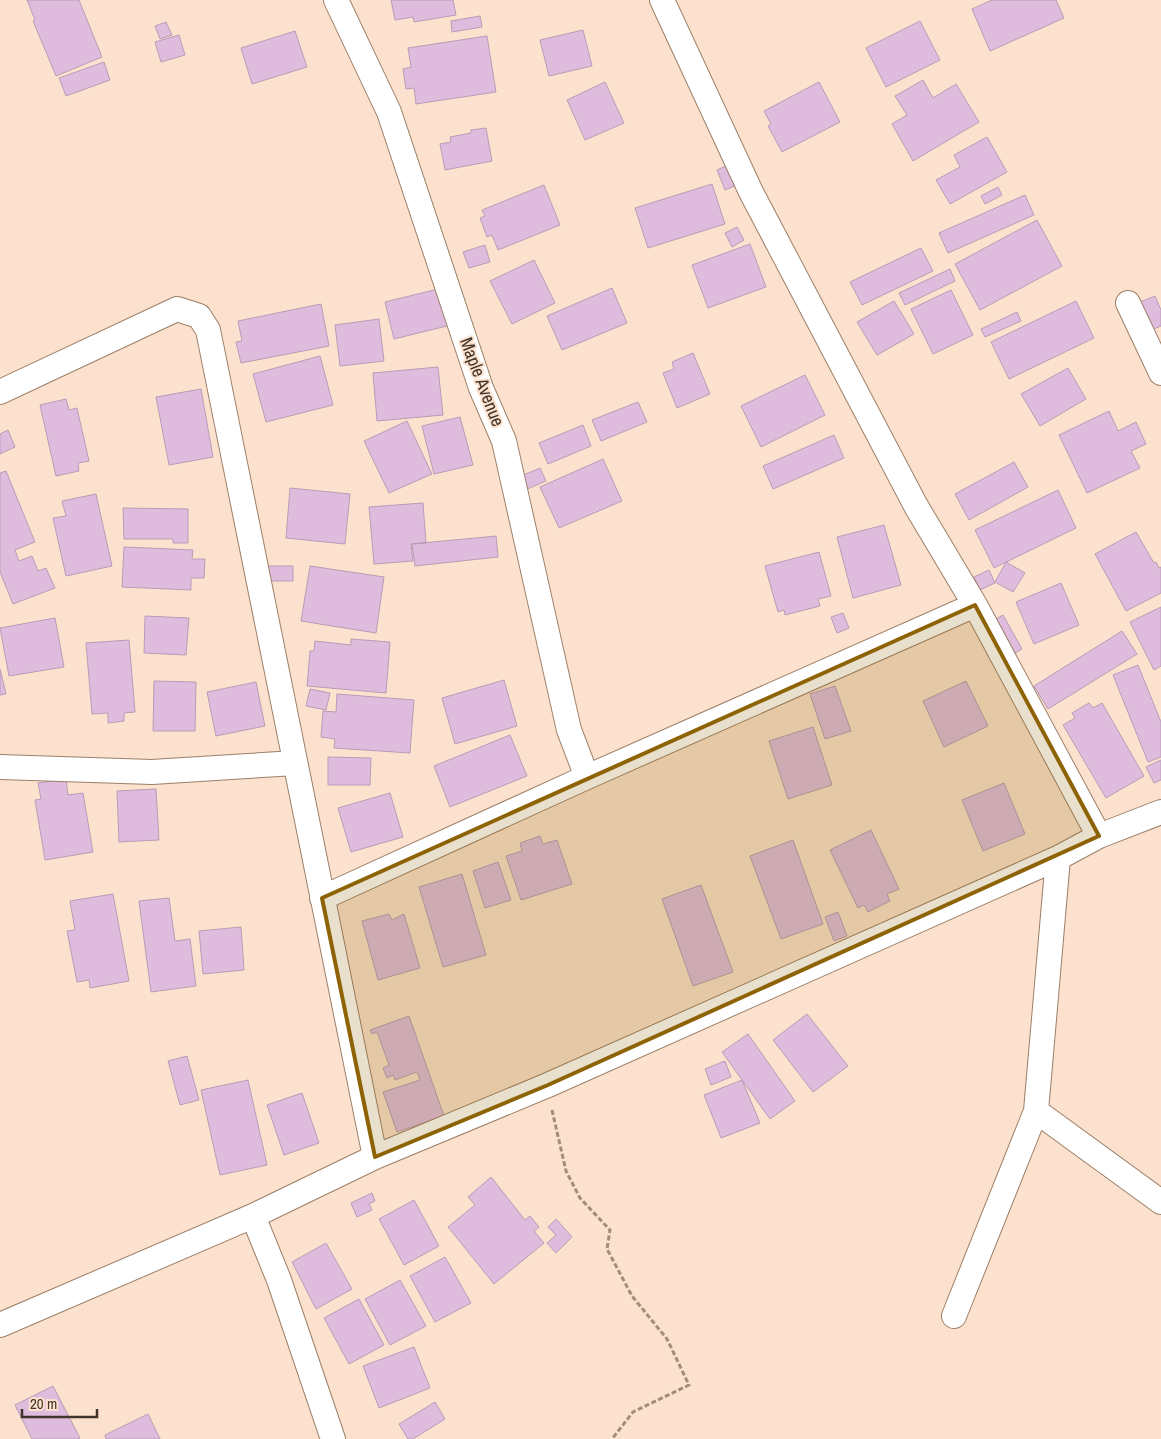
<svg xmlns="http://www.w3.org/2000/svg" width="1161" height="1439" font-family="'Archivo Narrow',sans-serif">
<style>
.building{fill:#dfbcde;stroke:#b79cb6}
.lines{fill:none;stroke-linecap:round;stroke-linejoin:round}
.minor-casing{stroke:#9c7f68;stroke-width:26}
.path{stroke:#a08d7d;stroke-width:3;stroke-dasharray:5 2.5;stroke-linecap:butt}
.minor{stroke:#fff;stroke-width:24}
.marked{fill:#8d6306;fill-opacity:0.2;stroke:#8d6306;stroke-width:4;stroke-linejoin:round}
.labels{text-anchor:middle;stroke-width:4;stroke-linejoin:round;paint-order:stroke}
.street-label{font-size:18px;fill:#40342a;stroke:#fce2ce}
</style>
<rect width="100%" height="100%" fill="#fce2ce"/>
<path class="building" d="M 27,0 L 79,0 L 102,57 L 56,76 L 33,21 L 35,20 Z
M 391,0 L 453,0 L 456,15 L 414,22 L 413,17 L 395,20 Z
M 992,0 L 1056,0 L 1064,18 L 990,51 L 972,9 Z
M 480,16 L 482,27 L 452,32 L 451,21 Z
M 920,21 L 940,60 L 886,87 L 866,48 Z
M 166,22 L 172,35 L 160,39 L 155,26 Z
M 583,30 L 592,66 L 549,76 L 540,40 Z
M 295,31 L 307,67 L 252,84 L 241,48 Z
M 179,35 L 185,55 L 161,62 L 155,42 Z
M 487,36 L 496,92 L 416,104 L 414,88 L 406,89 L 403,69 L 411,67 L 408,48 Z
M 104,62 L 110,80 L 66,96 L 59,78 Z
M 923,80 L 933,98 L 956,84 L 979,122 L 913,161 L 892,124 L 907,115 L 895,96 Z
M 605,82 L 624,123 L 585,140 L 567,100 Z
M 819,82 L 840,122 L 782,152 L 768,126 L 771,124 L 764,111 Z
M 486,128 L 492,161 L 445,170 L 440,144 L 451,142 L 450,137 L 471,133 L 471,130 Z
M 987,137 L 1007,172 L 950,204 L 936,180 L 960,167 L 954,155 Z
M 728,165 L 737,185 L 725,190 L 717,170 Z
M 712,184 L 725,224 L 648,248 L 635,208 Z
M 544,185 L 560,225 L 498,250 L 492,235 L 487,237 L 480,218 L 485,216 L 482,210 Z
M 998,187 L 1002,195 L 985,204 L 981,196 Z
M 1025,195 L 1034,215 L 948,253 L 939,233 Z
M 1037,220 L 1062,266 L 980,310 L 955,264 Z
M 737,227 L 744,240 L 732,247 L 725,233 Z
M 750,244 L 766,287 L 708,308 L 692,265 Z
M 485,245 L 490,262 L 469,268 L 463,252 Z
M 921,248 L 933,271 L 862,305 L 850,282 Z
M 534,260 L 555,303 L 512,324 L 490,281 Z
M 950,269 L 955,281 L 905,305 L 899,293 Z
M 442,288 L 451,325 L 394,339 L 385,302 Z
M 612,288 L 627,323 L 562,350 L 547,316 Z
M 951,290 L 973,335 L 933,354 L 911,309 Z
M 1155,296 L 1161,310 L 1161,326 L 1146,332 L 1135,304 Z
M 894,301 L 914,334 L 877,355 L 857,322 Z
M 1076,301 L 1094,338 L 1009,379 L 991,342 Z
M 321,304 L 329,346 L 241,363 L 236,342 L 242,341 L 238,321 Z
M 1017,312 L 1021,321 L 985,337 L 981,329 Z
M 379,319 L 384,361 L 340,366 L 335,325 Z
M 693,353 L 710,394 L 677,408 L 663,373 L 674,369 L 672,362 Z
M 320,356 L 333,405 L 266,422 L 253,374 Z
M 438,367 L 443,415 L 377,421 L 373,373 Z
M 1068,368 L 1086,399 L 1040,426 L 1021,394 Z
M 805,375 L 825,415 L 761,447 L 741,406 Z
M 201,389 L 213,457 L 169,465 L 156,397 Z
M 66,399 L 69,410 L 77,408 L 89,461 L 78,463 L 79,471 L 56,476 L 40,405 Z
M 638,402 L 647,422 L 601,441 L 592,420 Z
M 1109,411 L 1118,431 L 1136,422 L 1146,444 L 1131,451 L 1140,468 L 1087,493 L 1059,435 Z
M 460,417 L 473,465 L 434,474 L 422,426 Z
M 407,421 L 432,474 L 389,493 L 364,441 Z
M 583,425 L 591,446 L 548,464 L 539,443 Z
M 8,430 L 15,447 L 0,454 L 0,434 Z
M 834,435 L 844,458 L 773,489 L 763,466 Z
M 603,459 L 622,501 L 559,528 L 540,487 Z
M 1014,462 L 1028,487 L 969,520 L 955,494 Z
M 540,468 L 546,481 L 525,490 L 519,477 Z
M 6,471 L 35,542 L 15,550 L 19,561 L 32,556 L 38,571 L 46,568 L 55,588 L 13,604 L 0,572 L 0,473 Z
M 290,488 L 350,494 L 345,544 L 286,538 Z
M 1058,490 L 1076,528 L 994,568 L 975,530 Z
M 96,494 L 112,566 L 66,576 L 53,518 L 66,516 L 62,501 Z
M 423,503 L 426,543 L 411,544 L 413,561 L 374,564 L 369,507 Z
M 123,508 L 188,509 L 188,543 L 173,543 L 173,539 L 124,539 Z
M 884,525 L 901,585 L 853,598 L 837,537 Z
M 1136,532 L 1154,563 L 1156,562 L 1159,568 L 1161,567 L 1161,593 L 1126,611 L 1095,554 Z
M 496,536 L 498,557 L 415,566 L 412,544 Z
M 124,547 L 193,550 L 192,559 L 205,559 L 204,578 L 191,578 L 191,590 L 122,587 Z
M 819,552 L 831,596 L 818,599 L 820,606 L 785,615 L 784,610 L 778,612 L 765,566 Z
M 1006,562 L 1025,573 L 1013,592 L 995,582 Z
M 267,566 L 293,566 L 293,581 L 267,581 Z
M 310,566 L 384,577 L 376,633 L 301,621 Z
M 989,570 L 995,583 L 980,590 L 974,577 Z
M 1061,583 L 1079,625 L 1034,644 L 1016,602 Z
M 1161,607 L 1161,666 L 1154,670 L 1130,622 Z
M 843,613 L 849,628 L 837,633 L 831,617 Z
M 1003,615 L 1022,649 L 1004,660 L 984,626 Z
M 145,616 L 189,618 L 186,655 L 144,653 Z
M 55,618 L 64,667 L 9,676 L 0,628 Z
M 1122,631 L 1137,654 L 1048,709 L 1034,686 Z
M 351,639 L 390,642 L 386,693 L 307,686 L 310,651 L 314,651 L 315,641 L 351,645 Z
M 129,640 L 135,712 L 124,713 L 124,721 L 108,723 L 108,713 L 92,714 L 86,643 Z
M 1138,665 L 1161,722 L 1161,757 L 1148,762 L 1113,675 Z
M 0,669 L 6,694 L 0,695 Z
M 504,680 L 517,726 L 455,744 L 442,698 Z
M 154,681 L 196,682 L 195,731 L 153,731 Z
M 966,681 L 988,726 L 944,747 L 923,701 Z
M 256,682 L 265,726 L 216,736 L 207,692 Z
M 835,686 L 851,731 L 825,739 L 810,694 Z
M 310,689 L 330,693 L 326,710 L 306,706 Z
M 337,694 L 414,700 L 410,753 L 334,748 L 335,739 L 321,737 L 323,711 L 336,712 Z
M 1089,703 L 1093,708 L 1102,703 L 1144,776 L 1106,798 L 1063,725 L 1075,718 L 1072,713 Z
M 813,727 L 832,785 L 788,799 L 769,741 Z
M 510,735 L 527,776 L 450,807 L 434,766 Z
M 328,757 L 371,758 L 370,785 L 328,785 Z
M 1161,760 L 1161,780 L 1154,783 L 1146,767 Z
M 66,779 L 68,795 L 83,793 L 93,852 L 45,860 L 35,800 L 41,799 L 38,783 Z
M 1004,783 L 1025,834 L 983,851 L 962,800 Z
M 156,789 L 159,840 L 119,842 L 117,791 Z
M 390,793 L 403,837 L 351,852 L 338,808 Z
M 871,830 L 899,889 L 887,894 L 890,901 L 868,912 L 864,905 L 858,908 L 830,850 Z
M 540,836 L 543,844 L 557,840 L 572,884 L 521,900 L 506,856 L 522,851 L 520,843 Z
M 793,840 L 823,924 L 781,939 L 750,856 Z
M 498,862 L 511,900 L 485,908 L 473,871 Z
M 462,874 L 486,955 L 443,967 L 419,887 Z
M 701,885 L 733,972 L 693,986 L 662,899 Z
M 113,894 L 129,981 L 90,988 L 89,980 L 77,982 L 67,931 L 75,930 L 70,901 Z
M 169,898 L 175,941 L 190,939 L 196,986 L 151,992 L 139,901 Z
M 838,912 L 847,936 L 834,941 L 825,917 Z
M 389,914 L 392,920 L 404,914 L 420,968 L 378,980 L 362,921 Z
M 241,927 L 244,970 L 203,974 L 199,931 Z
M 807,1014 L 848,1066 L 813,1092 L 773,1040 Z
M 409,1016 L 444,1116 L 397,1132 L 383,1092 L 420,1080 L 417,1072 L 395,1080 L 393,1075 L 387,1078 L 383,1068 L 389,1065 L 377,1032 L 372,1034 L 370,1030 Z
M 748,1034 L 795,1101 L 770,1119 L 722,1052 Z
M 187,1056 L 199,1100 L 180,1105 L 168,1061 Z
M 725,1061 L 731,1077 L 711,1085 L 705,1069 Z
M 248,1080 L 267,1165 L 220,1175 L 201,1090 Z
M 742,1080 L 760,1123 L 721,1138 L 704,1095 Z
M 302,1093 L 319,1143 L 284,1155 L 267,1105 Z
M 491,1177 L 525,1220 L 530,1216 L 539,1227 L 534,1231 L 544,1243 L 494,1284 L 448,1227 L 475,1205 L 468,1197 Z
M 372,1193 L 375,1201 L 369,1204 L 372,1210 L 357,1217 L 351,1203 Z
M 414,1200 L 439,1246 L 404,1265 L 379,1219 Z
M 556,1219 L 572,1237 L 556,1253 L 547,1243 L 556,1235 L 548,1227 Z
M 326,1243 L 352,1289 L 316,1309 L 292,1262 Z
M 445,1257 L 471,1303 L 435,1322 L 410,1276 Z
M 400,1280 L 426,1326 L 390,1345 L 365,1299 Z
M 359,1299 L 384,1345 L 349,1364 L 324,1318 Z
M 414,1347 L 430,1388 L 379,1408 L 363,1366 Z
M 53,1386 L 80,1438 L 77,1439 L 32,1439 L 15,1405 Z
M 435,1402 L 445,1419 L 413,1439 L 408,1439 L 399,1424 Z
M 148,1414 L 160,1439 L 106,1439 L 105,1435 Z"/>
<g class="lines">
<g class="minor-casing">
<path id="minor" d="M 336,0 L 389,112 L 481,388 L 504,441 L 569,730 L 587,777
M 662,0 L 751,192 L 916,506 L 975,605 L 1099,836
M 1128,303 L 1161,373
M 0,392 L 177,309 L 199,316 L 208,330 L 375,1157
M 0,767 L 152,772 L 295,763
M 322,898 L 587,777 L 975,605
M 1036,1111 L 1161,1202
M 253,1216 L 279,1280 L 333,1439
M 954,1316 L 1036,1111 L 1058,858
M 0,1325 L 253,1216 L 375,1157 L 548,1085 L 1058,858 L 1099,836 L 1161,812"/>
</g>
<path class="path" d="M 552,1110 L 566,1171 L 580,1198 L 610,1230 L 607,1249 L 632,1296 L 667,1339 L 689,1385 L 633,1412 L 612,1439"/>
<use href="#minor" class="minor"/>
</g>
<path class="marked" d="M 975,605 L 1099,836 L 548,1085 L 375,1157 L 322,898 Z"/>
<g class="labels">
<g class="street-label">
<text transform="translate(482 382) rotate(69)" y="6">Maple Avenue</text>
</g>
</g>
<path d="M22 1409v8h75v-8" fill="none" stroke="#40342a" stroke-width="2.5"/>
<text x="30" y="1409" font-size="15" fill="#40342a" stroke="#fce2ce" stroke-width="4" paint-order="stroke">20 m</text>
</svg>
